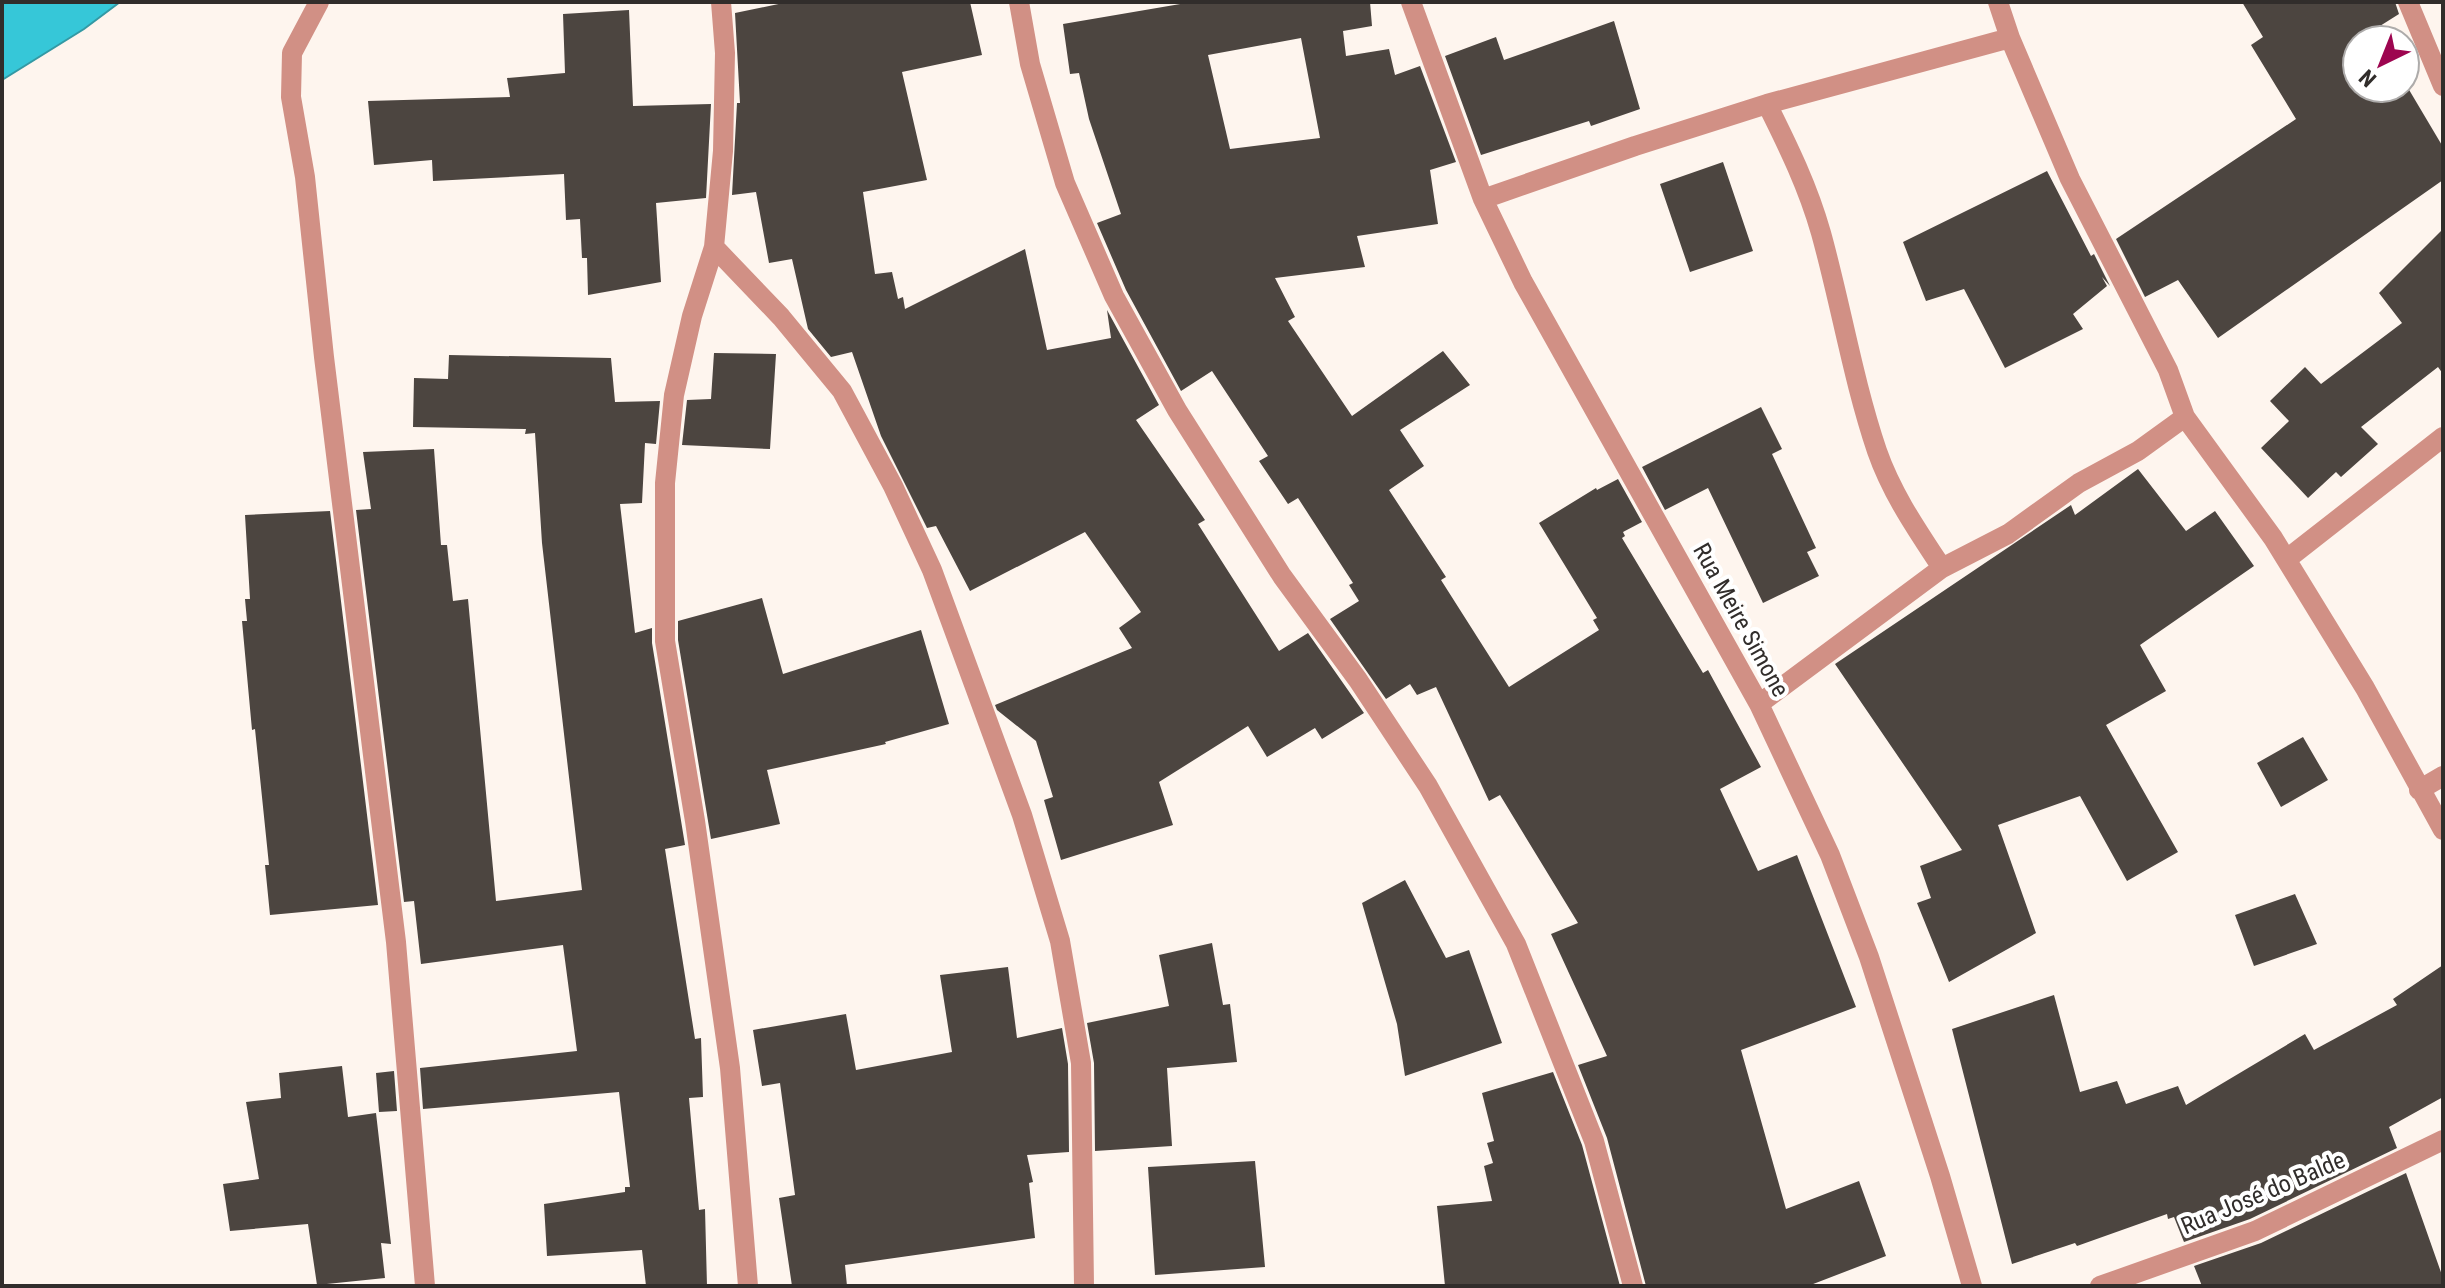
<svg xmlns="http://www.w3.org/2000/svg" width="2445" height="1288" font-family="'Roboto Condensed',sans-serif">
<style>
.water{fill:#36c7d8;stroke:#3499a4;stroke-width:2}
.building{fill:#4c4540;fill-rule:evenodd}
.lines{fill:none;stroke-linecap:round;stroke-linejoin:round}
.minor{stroke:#d19085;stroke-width:20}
.labels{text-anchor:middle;stroke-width:8;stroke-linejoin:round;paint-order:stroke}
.street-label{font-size:24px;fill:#312d2b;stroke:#fff}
</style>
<rect width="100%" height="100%" fill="#fef5ee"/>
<path class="water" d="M 2,2 L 120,2 L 84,29 L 2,80 Z"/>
<path class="building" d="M 788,2 L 970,2 L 982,55 L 902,72 L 927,180 L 863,192 L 875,274 L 892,272 L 898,299 L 903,297 L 905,309 L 1025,249 L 1047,350 L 1111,338 L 1107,310 L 1159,405 L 1136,420 L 1205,520 L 1198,524 L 1279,651 L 1308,633 L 1364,713 L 1322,739 L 1315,728 L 1267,757 L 1248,726 L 1159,782 L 1173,825 L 1061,860 L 1044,800 L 1053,797 L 1036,741 L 997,710 L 995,705 L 1132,648 L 1119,628 L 1141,612 L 1085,532 L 970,591 L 936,526 L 927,528 L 881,436 L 852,352 L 831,357 L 808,329 L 792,259 L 769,263 L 756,192 L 732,195 L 737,103 L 740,103 L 735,13 Z
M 1192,2 L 1370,2 L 1372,26 L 1343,31 L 1346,56 L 1389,49 L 1395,75 L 1420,66 L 1456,162 L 1430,170 L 1438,224 L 1357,236 L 1365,267 L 1275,278 L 1295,317 L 1288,321 L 1352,416 L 1443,351 L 1470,385 L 1400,430 L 1424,466 L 1389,490 L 1446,577 L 1441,580 L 1509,687 L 1599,630 L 1593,620 L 1597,618 L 1539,523 L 1596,488 L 1597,490 L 1618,479 L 1642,522 L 1623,532 L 1625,536 L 1622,538 L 1703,673 L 1708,670 L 1761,767 L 1720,789 L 1758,871 L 1797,855 L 1856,1007 L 1741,1050 L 1786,1209 L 1859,1181 L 1886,1256 L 1808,1286 L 1646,1286 L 1607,1138 L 1578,1065 L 1607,1056 L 1551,934 L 1578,923 L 1500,795 L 1489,801 L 1436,687 L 1417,695 L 1410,684 L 1386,699 L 1330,619 L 1359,601 L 1349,585 L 1353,583 L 1298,498 L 1288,504 L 1259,461 L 1268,456 L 1212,371 L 1181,391 L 1126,290 L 1097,223 L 1121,214 L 1089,119 L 1079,73 L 1070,74 L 1063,24 ZM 1301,38 L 1320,138 L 1230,149 L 1208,55 Z
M 2242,2 L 2395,2 L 2399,14 L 2372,31 L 2378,40 L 2357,40 L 2357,88 L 2405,88 L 2405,83 L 2443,147 L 2443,180 L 2218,338 L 2178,280 L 2145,297 L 2116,239 L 2296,119 L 2251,45 L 2263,37 Z
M 629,10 L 633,106 L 711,104 L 706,198 L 656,203 L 661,282 L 588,295 L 587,258 L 582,258 L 580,219 L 566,220 L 564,174 L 433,181 L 432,160 L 374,165 L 368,101 L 510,97 L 507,78 L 565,73 L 563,14 Z
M 1614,21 L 1640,109 L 1591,126 L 1589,121 L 1481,155 L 1445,56 L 1496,37 L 1504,60 Z
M 1723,162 L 1753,251 L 1690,272 L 1660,184 Z
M 2047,171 L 2091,256 L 2094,254 L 2110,286 L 2102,277 L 2107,286 L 2073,314 L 2083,329 L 2005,368 L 1964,289 L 1926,301 L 1903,242 Z
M 2443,229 L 2443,374 L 2438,367 L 2361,427 L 2378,444 L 2341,477 L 2336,472 L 2308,498 L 2261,448 L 2289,421 L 2270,401 L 2305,367 L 2321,384 L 2402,323 L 2379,293 Z
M 714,353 L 776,354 L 770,449 L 682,445 L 687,400 L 711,399 Z
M 449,355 L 611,358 L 615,402 L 660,401 L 656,444 L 645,443 L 642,503 L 620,504 L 635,633 L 652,628 L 652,643 L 685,845 L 665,849 L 695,1039 L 701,1038 L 703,1097 L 689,1098 L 699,1210 L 705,1209 L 707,1286 L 646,1286 L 642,1250 L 547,1256 L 544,1204 L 625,1192 L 625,1187 L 630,1187 L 619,1092 L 423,1109 L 420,1068 L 577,1051 L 563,945 L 421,964 L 414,901 L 404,902 L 356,510 L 371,509 L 363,452 L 434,449 L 441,545 L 447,545 L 453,601 L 468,599 L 496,901 L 582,890 L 542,543 L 535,433 L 525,434 L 526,429 L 413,427 L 414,378 L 448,379 Z
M 1761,407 L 1782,449 L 1772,454 L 1816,548 L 1807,552 L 1819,576 L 1763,603 L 1708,488 L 1665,510 L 1642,467 Z
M 2138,469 L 2186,531 L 2215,511 L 2254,566 L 2140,645 L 2166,691 L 2106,725 L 2178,852 L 2127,881 L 2080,796 L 1998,825 L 2036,933 L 1949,982 L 1917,903 L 1931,898 L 1920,866 L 1962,850 L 1835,664 L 2071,505 L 2075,515 Z
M 330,511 L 378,905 L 270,915 L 265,865 L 269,865 L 255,729 L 252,730 L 242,621 L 247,621 L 245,599 L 250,599 L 245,515 Z
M 762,598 L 783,674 L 921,630 L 949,724 L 885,742 L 886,744 L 767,770 L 780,824 L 711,839 L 678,640 L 678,621 Z
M 2303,737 L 2328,780 L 2281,807 L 2257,763 Z
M 1405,880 L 1446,958 L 1469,950 L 1502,1043 L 1405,1076 L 1397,1024 L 1362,903 Z
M 2295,894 L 2317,944 L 2254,966 L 2235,915 Z
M 1212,943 L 1223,1005 L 1230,1004 L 1237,1062 L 1167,1068 L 1172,1146 L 1095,1151 L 1094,1063 L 1087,1023 L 1169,1006 L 1159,955 Z
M 2443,965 L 2443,1097 L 2389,1127 L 2397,1148 L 2250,1219 L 2184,1242 L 2174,1217 L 2168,1219 L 2167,1214 L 2077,1246 L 2075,1243 L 2012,1264 L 1952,1029 L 2054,995 L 2080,1092 L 2117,1081 L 2126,1104 L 2178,1086 L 2186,1105 L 2305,1034 L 2314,1050 L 2397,1005 L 2393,999 Z
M 1008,967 L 1017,1038 L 1062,1028 L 1068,1064 L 1069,1152 L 1027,1155 L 1033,1182 L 1029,1183 L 1035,1238 L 845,1265 L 847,1286 L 792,1286 L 779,1198 L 795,1195 L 780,1083 L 762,1086 L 753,1030 L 846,1014 L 856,1070 L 952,1052 L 940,975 Z
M 342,1066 L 348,1117 L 376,1113 L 391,1244 L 381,1243 L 385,1278 L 317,1285 L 308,1224 L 230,1231 L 223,1184 L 259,1179 L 246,1102 L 281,1098 L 279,1073 Z
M 394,1071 L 397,1111 L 379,1112 L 376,1073 Z
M 1553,1072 L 1582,1145 L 1620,1286 L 1445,1286 L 1437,1206 L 1492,1201 L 1484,1166 L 1493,1163 L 1487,1143 L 1494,1141 L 1482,1093 Z
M 1255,1161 L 1265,1267 L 1155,1275 L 1148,1167 Z
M 2406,1173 L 2443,1278 L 2443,1286 L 2202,1286 L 2194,1266 L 2261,1243 Z"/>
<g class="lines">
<path class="minor" d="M 319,2 L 292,53 L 291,97 L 305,177 L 324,357 L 396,942 L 425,1286
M 721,2 L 725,53 L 723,151 L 714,247 L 692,316 L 674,395 L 665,483 L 665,641 L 695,821 L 730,1068 L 748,1286
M 1019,2 L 1030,64 L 1065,183 L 1114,296 L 1177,410 L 1282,576 L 1358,680 L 1428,786 L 1516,944 L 1594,1141 L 1633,1286
M 1411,2 L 1483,199 L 1523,282 L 1759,704 L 1830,855 L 1869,957 L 1940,1176 L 1972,1286
M 1998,2 L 2010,38 L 2070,179 L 2168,370 L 2185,417 L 2273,538 L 2365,688 L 2443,830
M 2408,2 L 2443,86
M 1767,104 C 1788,146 1808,187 1821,233 C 1841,305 1853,380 1877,451 C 1892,494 1917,530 1942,568
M 1483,199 L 1635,146 L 1767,104 L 2010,38
M 714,247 L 781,317 L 842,391 L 893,486 L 932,570 L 1022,815 L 1060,941 L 1081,1063 L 1084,1286
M 2287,559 L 2443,437
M 1759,704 L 1942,568 L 2008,534 L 2079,483 L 2138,451 L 2185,417
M 2419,790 L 2443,776
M 2100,1286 L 2255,1231 L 2443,1140"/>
</g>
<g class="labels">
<g class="street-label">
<text transform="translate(1741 620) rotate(61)" y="8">Rua Meire Simone</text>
<text transform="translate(2263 1193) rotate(-23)" y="8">Rua José do Balde</text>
</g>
</g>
<rect width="2445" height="1288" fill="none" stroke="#312d2b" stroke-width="8"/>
<g transform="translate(2381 64) rotate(223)"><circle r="38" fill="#ffffff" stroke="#adabaa" stroke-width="2"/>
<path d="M0-6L14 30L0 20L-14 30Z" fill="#9d0550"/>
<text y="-12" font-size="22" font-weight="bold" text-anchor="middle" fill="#312d2b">N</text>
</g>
</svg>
